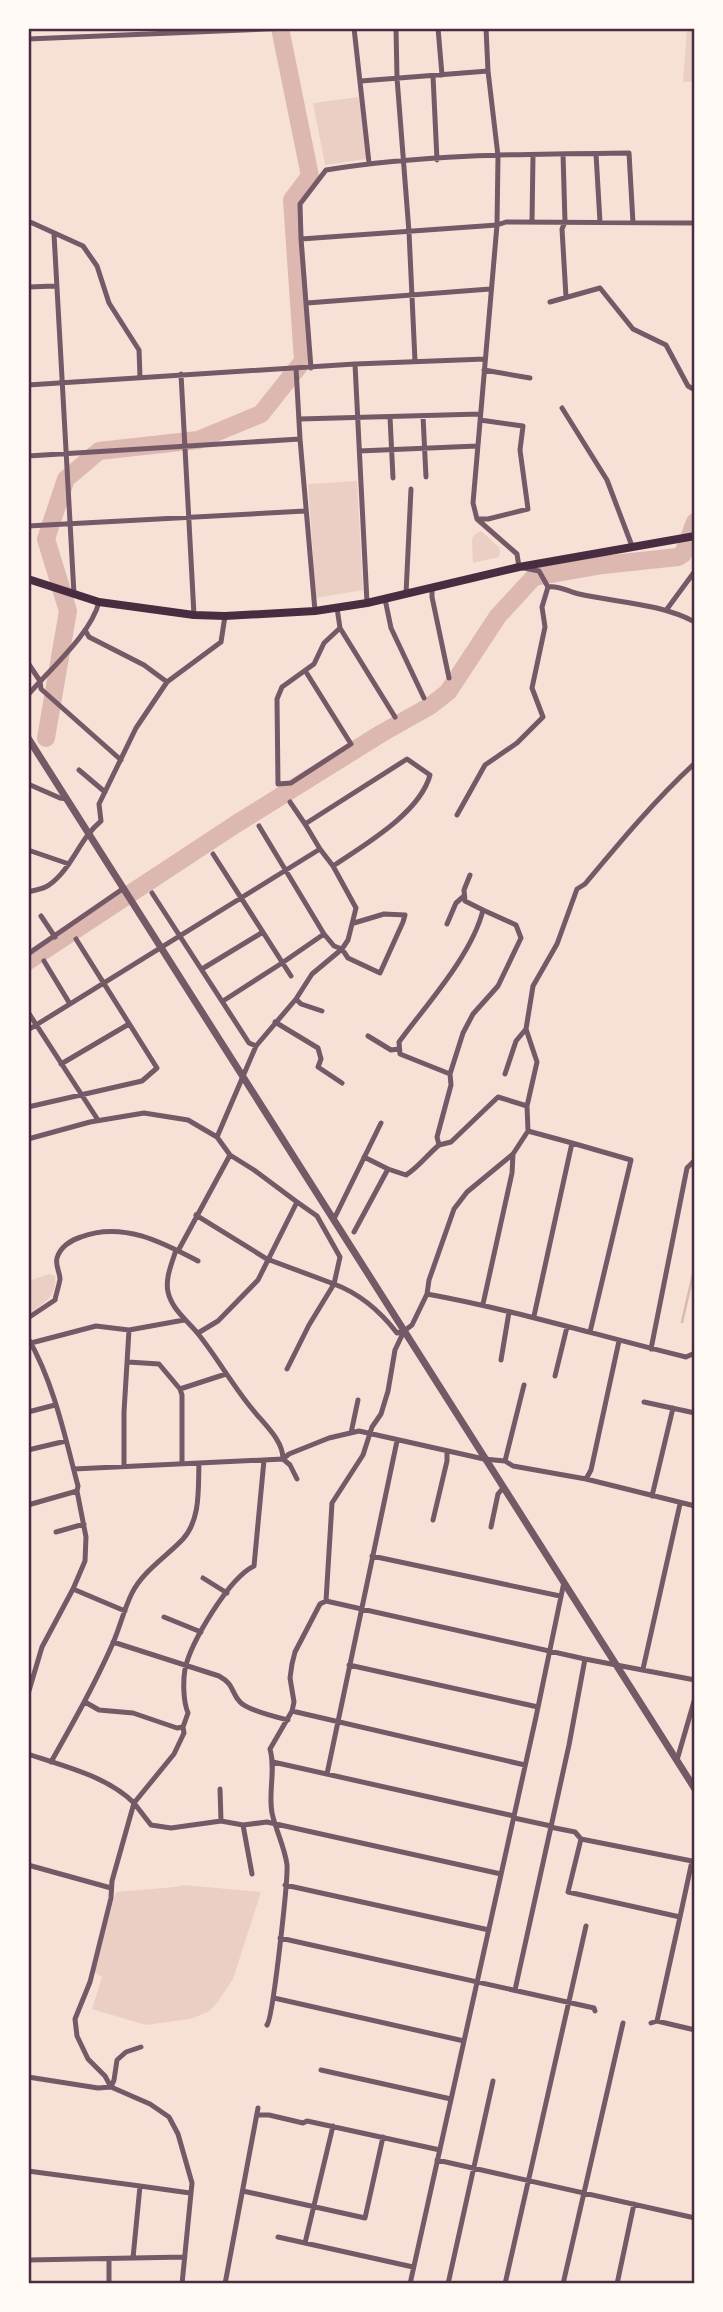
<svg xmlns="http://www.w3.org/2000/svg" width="723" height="2312" font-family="'Sofia Sans Condensed',sans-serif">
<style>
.green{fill:#ebcfc5}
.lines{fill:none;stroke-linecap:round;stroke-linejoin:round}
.stream{stroke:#dcb8b0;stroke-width:2.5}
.river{stroke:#dcb8b0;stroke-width:18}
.minor{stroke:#755966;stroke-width:5}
.tertiary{stroke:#755966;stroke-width:7}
.secondary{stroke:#4a2c40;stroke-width:8}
.neatline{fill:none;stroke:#4a2c40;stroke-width:2.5}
</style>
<rect width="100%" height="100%" fill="#f7e1d7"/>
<path class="green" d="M 687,28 L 695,28 L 695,82 L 683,82 Z
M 359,97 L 366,159 L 325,165 L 313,103 Z
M 357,481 L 363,590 L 316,598 L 308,484 Z
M 481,531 L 500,548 L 499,557 L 473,563 L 472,540 L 474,535 Z
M 49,1274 L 55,1276 C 58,1296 42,1305 28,1315 L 28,1281 Z
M 183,1885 L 261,1892 L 233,1979 L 217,2003 L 208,2012 L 190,2019 L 146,2025 L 92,2009 L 102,1977 L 94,1972 L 116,1892 L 175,1887 Z"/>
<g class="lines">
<path class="stream" d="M 682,1322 L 695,1266"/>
<path class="river" d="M 46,738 L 68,611 L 46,539 L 66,479 L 99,451 L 198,440 L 261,414 L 303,361 L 292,200 L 310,176 L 280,28
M 28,961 L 236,824 L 382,733 L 430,706 L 448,692 L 498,616 L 534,577 L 603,565 L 678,557 L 683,554 L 695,522"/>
<path class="minor" d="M 354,28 L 369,163
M 396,28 L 397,78 L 409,232 L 415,361
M 438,28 L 442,75
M 28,39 L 290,28
M 433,76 L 437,160
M 361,81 L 488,71
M 563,154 L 565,222 L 562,229 L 566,297
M 596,154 L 600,222
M 28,221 L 83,246 L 97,266 L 109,303 L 139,350 L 140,377
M 532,222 L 533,155
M 54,234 L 74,594
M 301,239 L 497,225 L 506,222 L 695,223
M 28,287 L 55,286
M 550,302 L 600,288 L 633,329 L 666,345 L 688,386 L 695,390
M 307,303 L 490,289
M 355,364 L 367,603
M 296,368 L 300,439 L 315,611
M 311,368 L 301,239 L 300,204 L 326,170 C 425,154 529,154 629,153 L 633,223
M 484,370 L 530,378
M 181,374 L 194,615
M 28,385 L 355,364 L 485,359
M 562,408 L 607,480 L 632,546
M 423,416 L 426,477
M 390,417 L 393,478
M 300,419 L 480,414
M 359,451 L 477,446
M 28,456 L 300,439
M 478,519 L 488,519 L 528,509 L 520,450 L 523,426 L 480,420
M 28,526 L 305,511
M 548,587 C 559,585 569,592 579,594 C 619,603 659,603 695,622
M 432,588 L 432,597 L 449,678
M 406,594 L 411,489
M 385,599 L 391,628 L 424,698
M 667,609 L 695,571
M 340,628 L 395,717
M 85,630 L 89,637 L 144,665 L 167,682
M 28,663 L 40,681 L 41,689 L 121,760
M 306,672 L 351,744 L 291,783 L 278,784 L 277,699 L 282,687 L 314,664 L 324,643 L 340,628 L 337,608
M 28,695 C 50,669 91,634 99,602
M 79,770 L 105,792
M 28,784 L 60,798 L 67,799
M 290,802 L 305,824
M 457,815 L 485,765 L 517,743 L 543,717 L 532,688 L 545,627 L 542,607 L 548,587 L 539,571 L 519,567 L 517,554 L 477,519 L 473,503 L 497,225 L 498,156 L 488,71 L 486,28
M 259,826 L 324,934 L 334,946 L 342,949 L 348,958 L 380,973 L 403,922 L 405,915 L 384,914 L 354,923
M 320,849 L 305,824 L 407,759 L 430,775 C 420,813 364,845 333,866
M 28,850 L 69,864
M 213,854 L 291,976
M 470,875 L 464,890 L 465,901 L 483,910
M 28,892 C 35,890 44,889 49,885 C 72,869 79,839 101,821 L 99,804 L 136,728 L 167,682 L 221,642 L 225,616
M 152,893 L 249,1043 L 256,1046
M 41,916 L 55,937
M 447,924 L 456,903 L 464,896
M 28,954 L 124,888
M 44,961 L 70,1004
M 202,969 L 263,932
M 296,999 L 301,1004 L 322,1011
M 223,1001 L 282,963 L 324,934
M 28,1012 L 98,1120
M 275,1022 L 318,1048 L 321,1059 L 318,1067 L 342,1083
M 28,1030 L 320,849 L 333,866 L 356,908 L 348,940 L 342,949 L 312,974 L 296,999 L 256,1046 L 217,1137 L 188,1120 L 144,1113 L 90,1122 L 28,1139
M 368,1036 L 391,1050 L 399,1049
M 61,1064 L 129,1024
M 505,1074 L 516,1041 L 526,1029
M 28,1107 L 142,1081 L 157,1068 L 76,939
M 528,1131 L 527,1106 L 537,1062 L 526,1029 L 533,986 L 557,944 L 577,889 L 585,884 C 620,842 655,800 695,763
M 439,1145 L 451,1142 L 498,1097 L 527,1106
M 230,1155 L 254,1170 L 297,1202
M 364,1157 L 388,1169 L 406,1175 C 419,1167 427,1155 439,1145 L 437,1137 L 451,1085 L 450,1074 L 463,1033 L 473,1014 L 498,986 L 521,938 L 516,925 L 483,910 C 472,955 426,1005 399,1042 L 400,1054 L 450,1074
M 196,1215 L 267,1259 L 334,1284 L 309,1325 L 287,1369
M 334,1219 L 381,1123
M 354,1232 L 388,1169
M 176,1250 C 172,1263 165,1278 168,1292 C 172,1310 188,1321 199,1335 C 218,1359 233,1386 253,1410 C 264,1424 283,1440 283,1459 L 290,1465 L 297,1479
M 178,1251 L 230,1155 L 217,1137
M 427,1294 C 515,1310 599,1336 686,1357 L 695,1353
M 483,1304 L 512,1173 L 513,1154
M 534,1316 L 572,1143 L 631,1160 L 590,1332
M 28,1318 L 55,1300 C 56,1294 59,1286 60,1279 C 60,1272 55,1266 57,1258 C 60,1247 71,1240 81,1237 C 122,1221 162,1242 198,1261
M 198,1333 L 218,1321 L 258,1280 L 297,1202 L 317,1216 L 340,1257 L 334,1284 C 361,1294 380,1311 397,1333 L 404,1331
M 28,1338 C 54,1383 65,1437 78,1486 L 77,1491 L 86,1537 L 85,1561 L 73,1589 L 42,1647 L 28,1694
M 31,1343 L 96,1326 L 129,1330
M 651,1349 L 687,1168 L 695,1160
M 501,1360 L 509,1312
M 128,1362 L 159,1364 L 180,1389
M 555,1376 L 567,1327
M 644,1402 L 695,1413
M 28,1412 L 55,1405
M 351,1433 L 358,1400
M 28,1450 L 66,1441
M 264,1460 L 254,1566 C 229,1578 191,1642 185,1669 C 183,1681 183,1701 188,1713 L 183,1727 L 184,1733 L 174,1754 L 134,1803 L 151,1825 L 171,1828 L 221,1821 L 243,1825 L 267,1822 L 501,1874
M 505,1461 L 524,1385
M 182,1463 L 182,1395 L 180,1389 L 226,1374
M 124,1465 L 124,1412 L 129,1330 L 184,1320
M 74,1469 L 283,1459 L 289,1454 L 329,1438 L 359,1431 L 484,1459 L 505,1461 L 513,1466 L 586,1479 L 695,1506
M 586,1479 L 591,1470 L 619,1341
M 652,1496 L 673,1408
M 28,1505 L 77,1491
M 433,1520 L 447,1461 L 447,1451
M 491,1527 L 498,1494 L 503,1488
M 56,1532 L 84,1524
M 372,1556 L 560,1596
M 203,1578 L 227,1593
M 73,1589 L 125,1611
M 326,1601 L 585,1659 L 695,1680
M 164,1617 L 201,1632
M 113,1642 L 219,1676 C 235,1685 230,1691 240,1702 C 247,1710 276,1717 288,1720
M 349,1665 L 538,1707
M 643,1669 L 680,1504
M 85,1702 L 99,1710 L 133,1713 L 177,1728 L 183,1727
M 292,1711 L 525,1765
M 28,1754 C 63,1766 107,1776 134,1803 L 112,1881 L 111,1898 L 90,1982 L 75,2019 L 77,2036 L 88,2059 L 105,2076 L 111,2087
M 677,1760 L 695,1698
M 51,1762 C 73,1723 95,1684 113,1643 C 120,1627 124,1609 132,1593 C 143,1571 166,1557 183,1539 C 201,1519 198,1488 199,1463
M 273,1762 L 514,1816
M 327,1774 L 397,1441
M 220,1789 L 221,1821
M 514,1818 L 551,1826
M 243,1825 L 252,1874
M 550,1827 L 575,1832 L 581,1839 L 692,1861 L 680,1917
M 581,1839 L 568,1892 L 680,1917 L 657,2021
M 28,1865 L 111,1888
M 285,1885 L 489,1930
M 280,1938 L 594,2008 L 595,2011
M 515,1990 L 569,1745 L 585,1659
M 274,1998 L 464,2041
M 651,2023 L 657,2021 L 695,2030
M 267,2025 C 273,2018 288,1881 287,1865 C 285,1848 276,1831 272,1813 C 268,1792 276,1770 270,1749 L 292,1711 L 294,1702 L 290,1678 L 292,1664 L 295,1652 L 320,1604 L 326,1601 L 332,1503 L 363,1455 L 372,1427 L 381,1414 L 388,1391 L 395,1350 L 404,1331 L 412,1325 L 427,1294 L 429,1280 L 454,1209 L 467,1192 L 513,1154 L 528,1131 L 572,1143
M 321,2070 L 451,2099
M 28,2077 L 98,2088 L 111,2087 L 150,2104 L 169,2117 L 178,2134 L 192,2183 L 182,2284
M 111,2087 L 114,2080 L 117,2060 L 126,2052 L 141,2047
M 258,2115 L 269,2115 L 303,2123 L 307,2121 L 440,2150
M 437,2160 L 695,2218
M 28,2171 L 140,2186
M 243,2191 L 365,2218 L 383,2137
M 278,2237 L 413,2267
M 305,2243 L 333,2126
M 133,2258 L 140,2186 L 190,2193
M 109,2259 L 109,2284
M 28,2260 L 185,2257
M 225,2284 L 258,2108
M 410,2284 L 536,1717 L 564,1582
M 448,2284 L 493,2081
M 505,2284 L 586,1926
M 563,2284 L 623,2023
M 617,2284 L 634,2204"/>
<path class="tertiary" d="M 28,738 L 695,1789"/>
<path class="secondary" d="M 28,579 L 99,602 L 194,615 L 225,616 L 315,611 L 367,603 L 519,567 L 695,536"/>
</g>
<rect width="723" height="2312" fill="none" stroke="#fffaf5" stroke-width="60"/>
<rect x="30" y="30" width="663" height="2252" class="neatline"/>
</svg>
